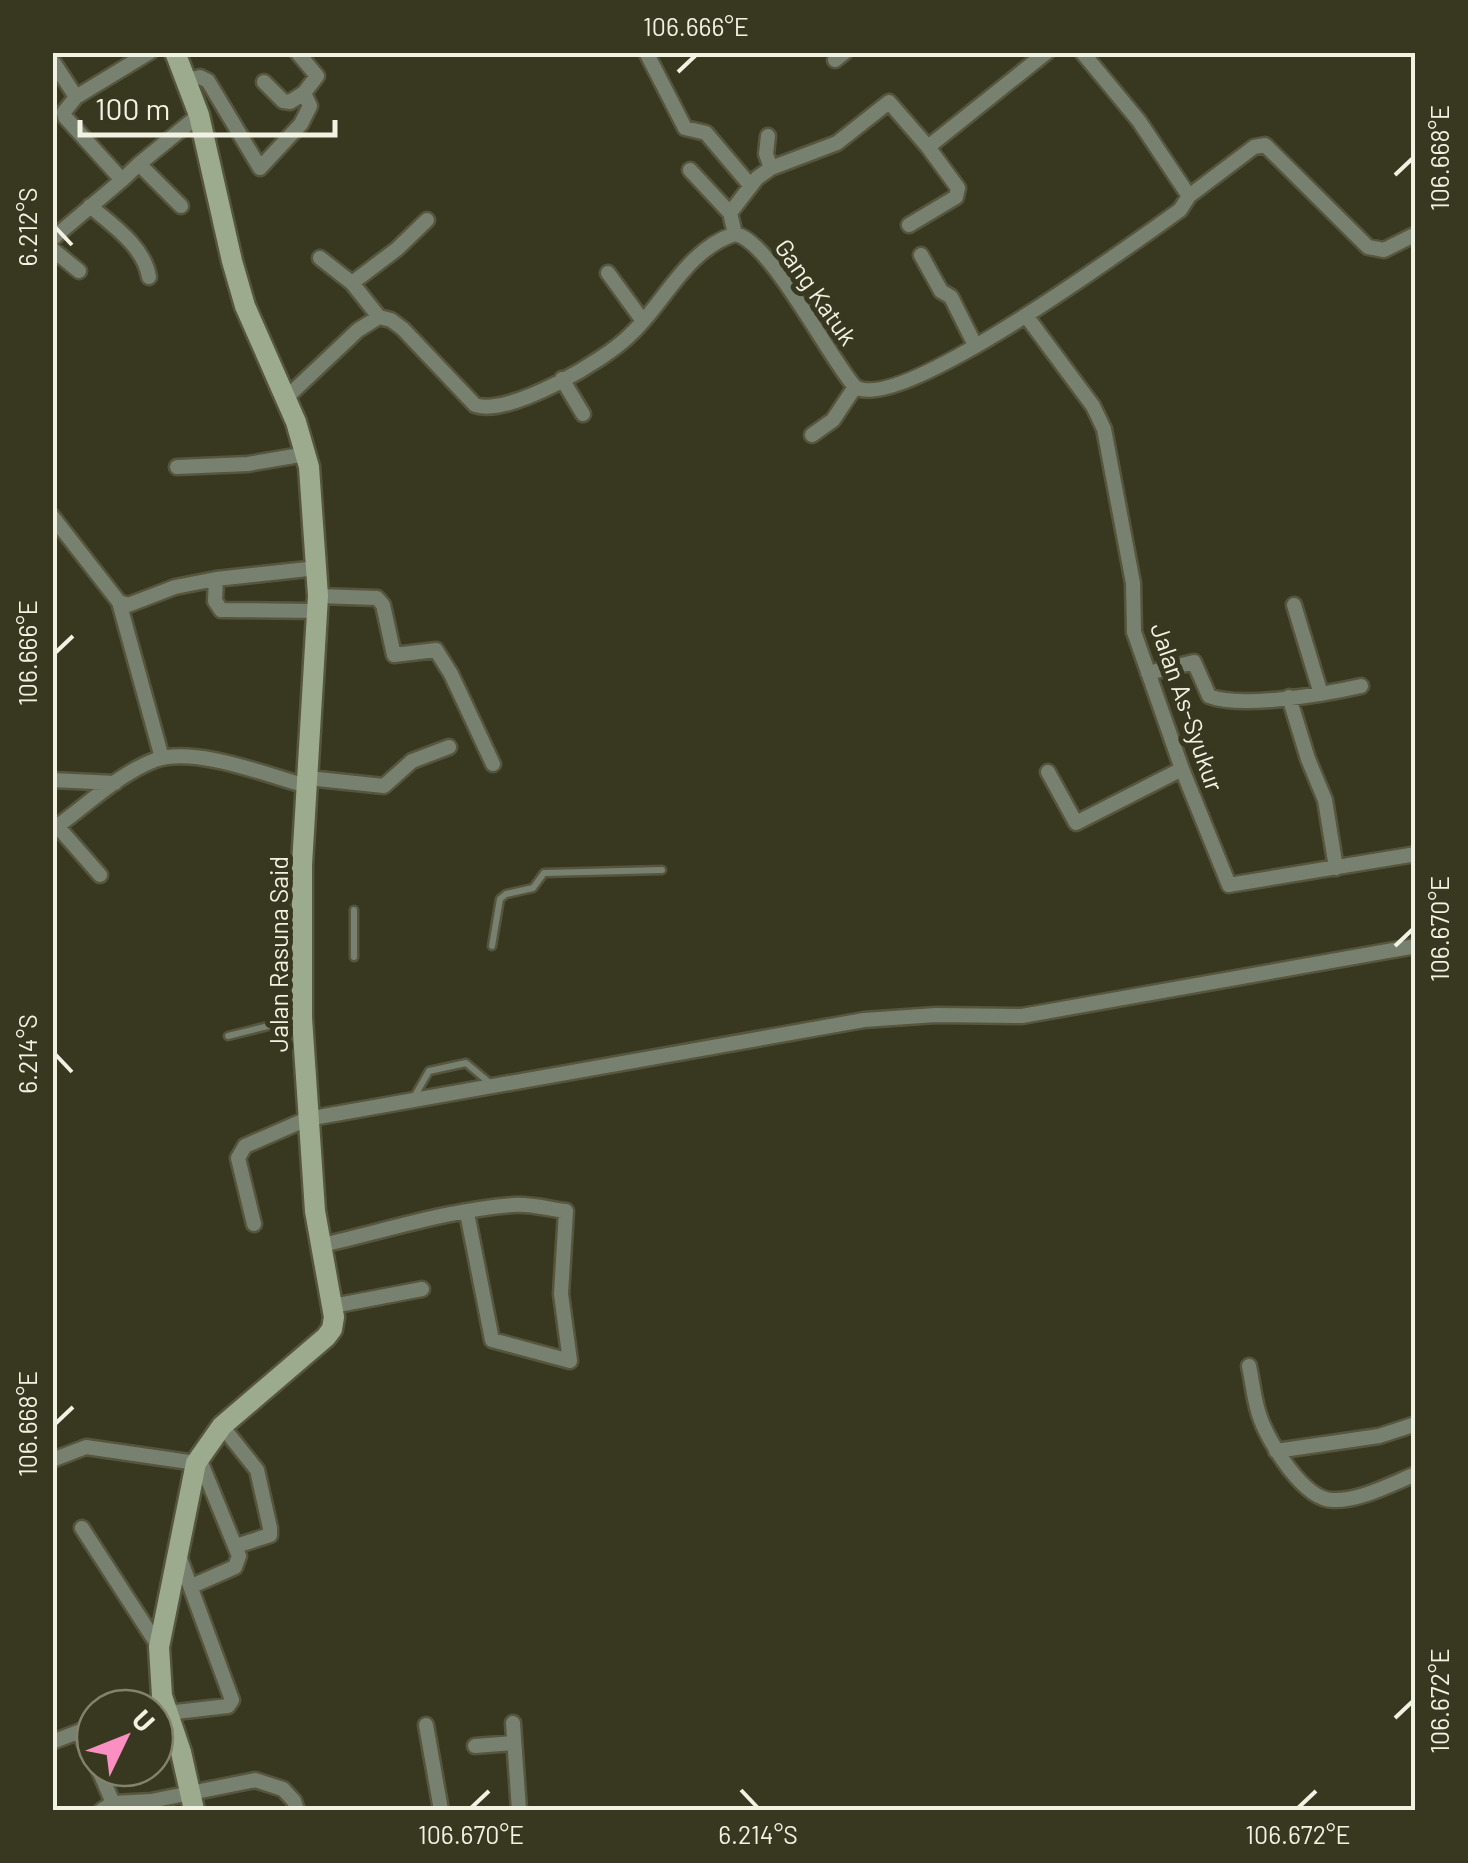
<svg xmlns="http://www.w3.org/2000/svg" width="1468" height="1863" font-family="Barlow,sans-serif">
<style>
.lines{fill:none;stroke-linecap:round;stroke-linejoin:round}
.service-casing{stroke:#56553e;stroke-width:11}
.minor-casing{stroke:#56553e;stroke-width:19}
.secondary-casing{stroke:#56553e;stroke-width:25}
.service{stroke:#78816f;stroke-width:6}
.minor{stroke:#78816f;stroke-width:14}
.secondary{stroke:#9cab8e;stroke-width:20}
.ticks{fill:none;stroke:#f2f2e3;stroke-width:4}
.labels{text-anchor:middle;stroke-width:10;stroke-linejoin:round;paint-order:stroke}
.street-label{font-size:25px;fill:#f2f2e3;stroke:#38371f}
.neatline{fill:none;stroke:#f2f2e3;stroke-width:4}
.ticks-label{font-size:25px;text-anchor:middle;fill:#f2f2e3}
</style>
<rect width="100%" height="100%" fill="#38371f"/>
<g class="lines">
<g class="service-casing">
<path id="service" d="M 354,910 L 354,957
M 492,946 L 500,899 L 506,894 L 533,888 L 544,873 L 662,870
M 228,1036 L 300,1018
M 413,1099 L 429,1071 L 466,1063 L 491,1084"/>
</g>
<g class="minor-casing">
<path id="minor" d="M 646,52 L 685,128 L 706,133 L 750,185
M 1082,52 L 1139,121 L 1189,196
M 835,60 L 845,52
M 54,63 L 76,97 L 150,52
M 186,80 L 200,77 L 208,81 L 260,168 L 301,124 L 310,106 L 304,93 L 317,76 L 297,52
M 264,82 L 283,101 L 290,102 L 304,93
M 768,136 L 766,154 L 771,168
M 139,164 L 199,115
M 690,170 L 730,213
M 122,180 L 139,164 L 181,206
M 90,206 C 112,225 144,246 149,277
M 909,225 L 956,197 L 958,188 L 928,147
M 735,234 L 730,213 L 757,178 L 771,168 L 837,143 L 889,102 L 928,147 L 1047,52
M 52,239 L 122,180 L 65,117 L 64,112 L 76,97
M 52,249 L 79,271
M 921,255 L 941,291 L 951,297 L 975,345
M 320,258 L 352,283 L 379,317
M 608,273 L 643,321
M 352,283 L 397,249 L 427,220
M 1027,317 L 1093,406 L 1104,429 L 1133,583 L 1134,632 L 1182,769 L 1229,885 L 1416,854
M 562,379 L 583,414
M 286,398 L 358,330 L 379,317 L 391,320 L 403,329 L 475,405 C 509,417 606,360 631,334 C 665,302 687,249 735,234 C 770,240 829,358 855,387 C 901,414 1133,243 1180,210 L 1189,196 L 1254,147 L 1265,145 L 1368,247 L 1384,250 L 1416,234
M 812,435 L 833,420 L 855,387
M 177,467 L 248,464 L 306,454
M 52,516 L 119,602 L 162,758
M 216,579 L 317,568
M 318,596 L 377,598 L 383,605 L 394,655 L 436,650 L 451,674 L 493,764
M 119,602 L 128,605 L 175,587 L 216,579 L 215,601 L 221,610 L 317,611
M 1294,605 L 1321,694
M 1148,673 L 1194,662 L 1209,696 C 1241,709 1326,694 1361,686
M 1289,697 L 1308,759 L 1325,800 L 1336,868
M 1048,772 L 1076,823 L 1182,769
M 308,778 L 384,786 L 412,761 L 449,747
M 52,780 L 115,783
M 58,827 L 100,875
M 52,830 C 85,807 118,774 155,760 C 196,746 266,775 307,786
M 254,1224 L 238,1158 L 245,1146 L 307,1119 L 864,1020 L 936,1015 L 1022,1016 L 1416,946
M 322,1245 C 384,1231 448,1210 512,1205 C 529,1203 549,1209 566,1211 L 561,1294 L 570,1361 L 492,1340 L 467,1213
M 333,1306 L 422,1289
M 1249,1366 C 1253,1384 1254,1403 1261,1420 C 1270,1444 1304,1500 1333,1500 C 1360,1501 1391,1484 1416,1474
M 222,1426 L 257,1470 L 270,1528 L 270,1535 L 236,1546
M 1276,1451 L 1379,1436 L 1416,1424
M 52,1460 L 86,1447 L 196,1463
M 82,1528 L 159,1647
M 192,1586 L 235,1567 L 239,1556 L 199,1458
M 167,1713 L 228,1706 L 232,1700 L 178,1553
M 513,1723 L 519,1810
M 426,1725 L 441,1810
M 78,1732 L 95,1724
M 52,1742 L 78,1732 L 95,1761
M 475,1746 L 514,1743
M 98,1768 L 113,1803
M 102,1810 L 113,1803 L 151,1801 L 255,1780 L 283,1789 L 294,1801 L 297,1810"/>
</g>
<g class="secondary-casing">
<path id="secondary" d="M 175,52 L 199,115 L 232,261 L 245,306 L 296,422 L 309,467 L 318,596 L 302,865 L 302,1018 L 315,1211 L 334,1317 L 332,1329 L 326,1337 L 222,1426 L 196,1463 L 159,1647 L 162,1696 L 181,1752 L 194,1810"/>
</g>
<use href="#service" class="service"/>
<use href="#minor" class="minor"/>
<use href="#secondary" class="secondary"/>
</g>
<path class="ticks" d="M 678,72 L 696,55M 1395,175 L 1413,158M 55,227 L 72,245M 55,653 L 73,636M 1395,946 L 1413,929M 55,1054 L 72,1072M 55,1424 L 73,1407M 1395,1718 L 1413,1701M 741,1790 L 758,1808M 471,1808 L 489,1791M 1298,1808 L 1316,1791"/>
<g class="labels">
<g class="street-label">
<text transform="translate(816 292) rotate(55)" y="9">Gang Katuk</text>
<text transform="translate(1187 707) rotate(71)" y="9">Jalan As-Syukur</text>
<text transform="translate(279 954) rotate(-90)" y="9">Jalan Rasuna Said</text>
</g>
</g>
<rect width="1468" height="1863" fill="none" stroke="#38371f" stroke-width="110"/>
<g transform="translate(125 1738) rotate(47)"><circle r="48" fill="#38371f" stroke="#82826d" stroke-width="2.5"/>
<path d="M0-8L18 38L0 25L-18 38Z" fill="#fc8fc2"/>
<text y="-15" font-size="28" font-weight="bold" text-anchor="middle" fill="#f2f2e3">U</text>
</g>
<path d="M80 120v15h255v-15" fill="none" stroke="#f2f2e3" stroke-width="5"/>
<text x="95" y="120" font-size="30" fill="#f2f2e3" stroke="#38371f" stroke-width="8" paint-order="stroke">100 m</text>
<rect x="55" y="55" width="1358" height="1753" class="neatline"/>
<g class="ticks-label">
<text x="696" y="36">106.666°E</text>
<text transform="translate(1440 158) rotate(-90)" y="9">106.668°E</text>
<text transform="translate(28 227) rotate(-90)" y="9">6.212°S</text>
<text transform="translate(28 653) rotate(-90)" y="9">106.666°E</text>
<text transform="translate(1440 929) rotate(-90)" y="9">106.670°E</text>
<text transform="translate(28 1054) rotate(-90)" y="9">6.214°S</text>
<text transform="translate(28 1424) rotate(-90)" y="9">106.668°E</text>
<text transform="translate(1440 1701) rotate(-90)" y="9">106.672°E</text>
<text x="471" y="1844">106.670°E</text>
<text x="758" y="1844">6.214°S</text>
<text x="1298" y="1844">106.672°E</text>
</g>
</svg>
